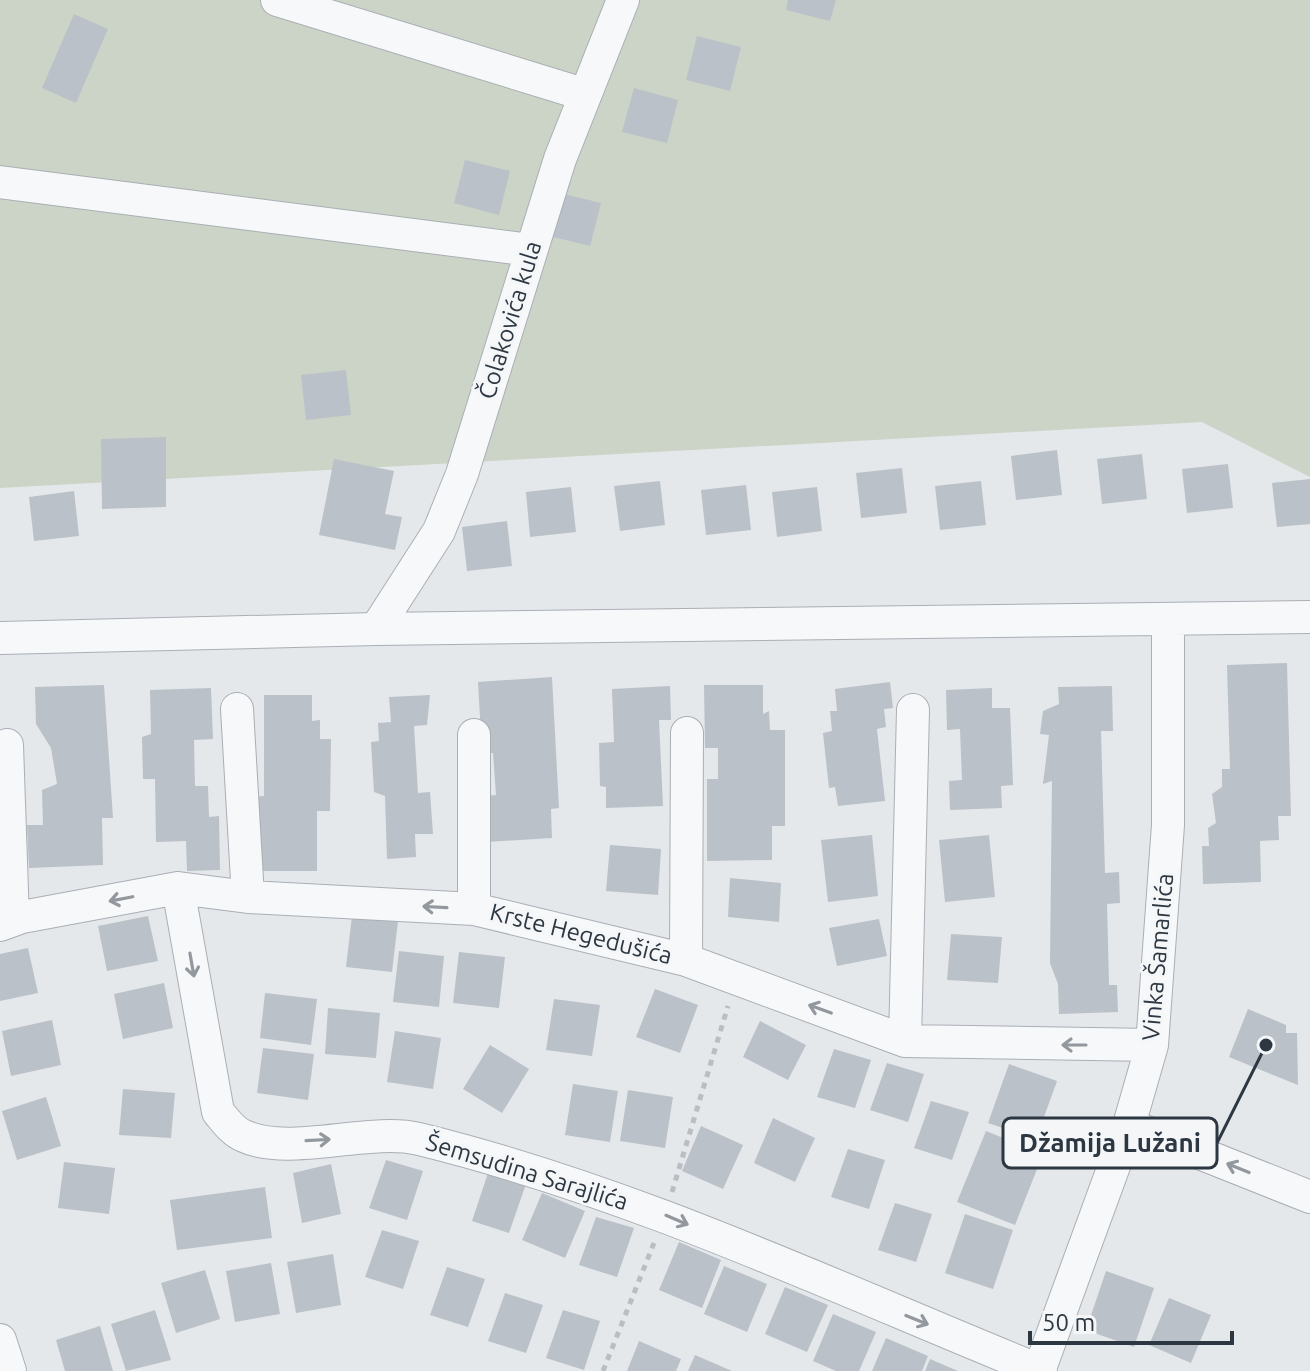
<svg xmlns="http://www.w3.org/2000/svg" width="1310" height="1371" font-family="Ubuntu,sans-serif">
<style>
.green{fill:#cbd4c6}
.building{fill:#bbc1c8}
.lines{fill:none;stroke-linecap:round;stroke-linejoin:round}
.minor-casing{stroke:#a9afb5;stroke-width:34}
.path{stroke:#babec2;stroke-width:5;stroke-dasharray:6 6;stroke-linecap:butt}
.minor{stroke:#f7f8f9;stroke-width:32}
.oneway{stroke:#92989e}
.labels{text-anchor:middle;stroke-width:6;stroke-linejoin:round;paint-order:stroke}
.street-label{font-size:24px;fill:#2c3742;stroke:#f4f6f8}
.leader{fill:none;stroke:#2c3742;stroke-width:3}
.callout-dot{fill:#2c3742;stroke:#f4f6f8;stroke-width:3}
.callout{fill:#f4f6f8;stroke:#2c3742;stroke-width:3}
.callout-label{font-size:26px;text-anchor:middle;font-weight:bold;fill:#2c3742}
</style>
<rect width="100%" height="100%" fill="#e4e8eb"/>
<path class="green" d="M 0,0 L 1310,0 L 1310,477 L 1202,422 L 0,488 Z"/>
<path class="building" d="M 788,0 L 836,0 L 830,21 L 786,10 Z
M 74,14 L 108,29 L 76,103 L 42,88 Z
M 697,36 L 741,47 L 730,91 L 686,80 Z
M 634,88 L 678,100 L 667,143 L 622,132 Z
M 465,160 L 510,171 L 499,215 L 454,203 Z
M 556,192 L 601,203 L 590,246 L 545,235 Z
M 346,370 L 351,415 L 306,420 L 301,375 Z
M 166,437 L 166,507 L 102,509 L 101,439 Z
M 1057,450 L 1062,495 L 1016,500 L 1011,456 Z
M 1142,454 L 1147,499 L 1102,504 L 1097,459 Z
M 334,459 L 394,471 L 385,514 L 402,517 L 395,550 L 319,535 Z
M 1228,464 L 1233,508 L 1187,513 L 1182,469 Z
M 902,468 L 907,513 L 861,518 L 856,473 Z
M 1310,479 L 1310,524 L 1277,527 L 1272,483 Z
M 660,481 L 665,525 L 620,531 L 614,486 Z
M 981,481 L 986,525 L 940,530 L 935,486 Z
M 746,485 L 751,530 L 706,535 L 701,490 Z
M 571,487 L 576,532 L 530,537 L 526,492 Z
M 817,487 L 822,531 L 777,537 L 772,492 Z
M 74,491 L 79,536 L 34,541 L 29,497 Z
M 507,521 L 512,566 L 467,571 L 462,527 Z
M 1287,663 L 1291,816 L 1278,816 L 1279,840 L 1260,841 L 1261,882 L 1203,884 L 1202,846 L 1209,846 L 1208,828 L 1216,823 L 1212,794 L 1222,787 L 1222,769 L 1230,769 L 1227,665 Z
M 552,677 L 559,808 L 551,809 L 552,838 L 486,842 L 483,796 L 496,795 L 493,753 L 482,753 L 478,682 Z
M 890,682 L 893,708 L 884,709 L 886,727 L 877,729 L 885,801 L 838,806 L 835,787 L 829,788 L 823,733 L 832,731 L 830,711 L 837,711 L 835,689 Z
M 104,685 L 113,818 L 102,818 L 103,865 L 29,868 L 27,825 L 43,825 L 42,790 L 57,784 L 51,748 L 36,724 L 35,687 Z
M 704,685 L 763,685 L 763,714 L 769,711 L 770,730 L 785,730 L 785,826 L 772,826 L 772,860 L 707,861 L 707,779 L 718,779 L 718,748 L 705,748 Z
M 670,686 L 671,720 L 659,720 L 663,806 L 606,808 L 606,787 L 600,786 L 599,743 L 614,742 L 612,689 Z
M 1112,686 L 1113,731 L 1101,731 L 1105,873 L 1119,872 L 1120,903 L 1107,904 L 1109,985 L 1117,985 L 1118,1012 L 1059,1014 L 1058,984 L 1050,963 L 1052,781 L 1043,784 L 1049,735 L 1040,734 L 1043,711 L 1059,704 L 1058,687 Z
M 211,688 L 213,739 L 194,740 L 195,786 L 208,786 L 209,817 L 219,816 L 220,870 L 187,871 L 186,841 L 156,842 L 155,779 L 143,779 L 142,737 L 151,734 L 150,690 Z
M 992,688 L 992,708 L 1010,708 L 1013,785 L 1001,786 L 1002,808 L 950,810 L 949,781 L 962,780 L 960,729 L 947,730 L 946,690 Z
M 264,695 L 312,695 L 312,721 L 320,720 L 320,739 L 331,739 L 330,811 L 317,811 L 317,871 L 252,871 L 252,797 L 264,796 Z
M 430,695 L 427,725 L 414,726 L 418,793 L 430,792 L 433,834 L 415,834 L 416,857 L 387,859 L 385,796 L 374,792 L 371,742 L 379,741 L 378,723 L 391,722 L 389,697 Z
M 872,835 L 878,896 L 828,902 L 821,840 Z
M 989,835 L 995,897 L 945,902 L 939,840 Z
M 610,845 L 661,849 L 658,895 L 606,891 Z
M 730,878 L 781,883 L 779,922 L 728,917 Z
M 148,916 L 158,961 L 107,971 L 98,926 Z
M 352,916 L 398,921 L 392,972 L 346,967 Z
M 879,919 L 887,956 L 837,966 L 829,928 Z
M 951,934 L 1002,937 L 998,983 L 947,980 Z
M 28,948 L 38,993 L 0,1001 L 0,954 Z
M 399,951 L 444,956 L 439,1007 L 393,1002 Z
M 459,952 L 505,957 L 499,1008 L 453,1003 Z
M 164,983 L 173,1028 L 123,1039 L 114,994 Z
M 655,989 L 698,1005 L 680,1053 L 636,1037 Z
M 265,993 L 317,999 L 311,1045 L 260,1038 Z
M 554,999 L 600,1005 L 592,1056 L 546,1050 Z
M 328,1008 L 380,1013 L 376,1058 L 325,1054 Z
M 1248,1009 L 1286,1025 L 1286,1033 L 1297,1033 L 1298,1085 L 1229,1057 Z
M 52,1020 L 61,1065 L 11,1076 L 2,1031 Z
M 760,1021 L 806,1045 L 788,1080 L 743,1057 Z
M 395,1031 L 441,1038 L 433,1089 L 387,1082 Z
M 490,1045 L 529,1069 L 502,1113 L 463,1089 Z
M 263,1048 L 314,1054 L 308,1100 L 257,1093 Z
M 834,1049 L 871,1060 L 855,1108 L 817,1097 Z
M 887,1063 L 924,1074 L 908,1122 L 870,1110 Z
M 1009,1064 L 1057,1081 L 1036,1139 L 988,1123 Z
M 573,1084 L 618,1091 L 610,1142 L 565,1135 Z
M 123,1089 L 175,1093 L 171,1138 L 119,1135 Z
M 628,1090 L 673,1097 L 665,1148 L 620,1141 Z
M 46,1097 L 61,1146 L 17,1160 L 2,1111 Z
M 931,1101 L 969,1112 L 952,1160 L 914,1148 Z
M 773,1118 L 815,1138 L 795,1182 L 754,1163 Z
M 701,1126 L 743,1145 L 723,1189 L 682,1171 Z
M 986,1131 L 1043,1154 L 1015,1225 L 957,1202 Z
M 848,1149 L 885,1160 L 869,1209 L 831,1197 Z
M 386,1160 L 423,1171 L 407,1220 L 369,1208 Z
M 64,1162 L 115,1168 L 109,1214 L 58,1208 Z
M 331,1164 L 341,1214 L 302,1223 L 293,1173 Z
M 488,1173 L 526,1184 L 509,1233 L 472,1221 Z
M 265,1187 L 272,1238 L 177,1250 L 170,1200 Z
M 542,1193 L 585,1211 L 565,1258 L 522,1240 Z
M 895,1203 L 932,1214 L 916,1262 L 878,1250 Z
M 965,1214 L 1013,1230 L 993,1289 L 945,1273 Z
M 596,1217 L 634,1228 L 617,1277 L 579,1265 Z
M 382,1230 L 419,1241 L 403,1289 L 365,1277 Z
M 679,1242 L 721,1260 L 702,1308 L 659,1290 Z
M 333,1254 L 341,1305 L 296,1313 L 287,1262 Z
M 271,1263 L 280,1314 L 235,1322 L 226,1271 Z
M 724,1266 L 767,1284 L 747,1332 L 704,1314 Z
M 447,1267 L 485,1279 L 468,1327 L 430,1315 Z
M 205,1270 L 220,1319 L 176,1333 L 161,1283 Z
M 1106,1271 L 1154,1288 L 1134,1347 L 1086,1330 Z
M 785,1287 L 828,1305 L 807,1352 L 765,1334 Z
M 505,1293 L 543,1305 L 526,1353 L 488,1341 Z
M 1169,1298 L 1211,1315 L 1191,1363 L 1149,1345 Z
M 155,1310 L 171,1360 L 126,1371 L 111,1324 Z
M 563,1310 L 600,1321 L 584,1370 L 546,1358 Z
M 833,1314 L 876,1332 L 859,1371 L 836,1371 L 813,1361 Z
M 100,1326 L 113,1371 L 65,1371 L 56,1340 Z
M 886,1338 L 928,1356 L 922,1371 L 872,1371 Z
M 639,1341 L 681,1359 L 676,1371 L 627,1371 Z
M 695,1355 L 732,1371 L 688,1371 Z
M 930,1359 L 958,1371 L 925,1371 Z"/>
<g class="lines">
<g class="minor-casing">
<path id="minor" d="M 277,0 L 583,94
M 0,182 L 531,250
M 376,629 L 439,531 L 462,474 L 560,159 L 623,0
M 0,638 L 376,629 L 1310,617
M 237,709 L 248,897
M 474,735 L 474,909
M 7,745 L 13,920
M 178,888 L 218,1112 C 225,1120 233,1132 244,1136 C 289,1157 369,1127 419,1139 C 635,1192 836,1288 1041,1371
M 0,925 L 22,917 L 178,888 L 248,897 L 474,909 L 686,960 L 905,1041 L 1152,1045
M 686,960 L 687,733
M 905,1041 L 913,710
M 1129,1125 L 1310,1197
M 0,1340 L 10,1371
M 1039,1371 L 1129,1125 L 1152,1045 L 1168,825 L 1168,619"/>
</g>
<path class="path" d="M 672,1192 L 728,1006
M 603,1371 L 654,1243"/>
<use href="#minor" class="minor"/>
</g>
<defs><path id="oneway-shaft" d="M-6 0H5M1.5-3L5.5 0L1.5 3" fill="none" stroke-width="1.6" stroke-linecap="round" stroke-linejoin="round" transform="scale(2)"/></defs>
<g class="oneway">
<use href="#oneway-shaft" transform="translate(121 899) rotate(169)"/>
<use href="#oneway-shaft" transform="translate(435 907) rotate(-177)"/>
<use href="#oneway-shaft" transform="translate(192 965) rotate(80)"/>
<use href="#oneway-shaft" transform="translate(820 1009) rotate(-160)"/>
<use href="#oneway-shaft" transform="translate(1074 1045) rotate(-180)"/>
<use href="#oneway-shaft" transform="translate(318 1140) rotate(-3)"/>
<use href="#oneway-shaft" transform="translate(1238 1168) rotate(-158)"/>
<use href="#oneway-shaft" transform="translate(677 1220) rotate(23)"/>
<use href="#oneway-shaft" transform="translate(917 1320) rotate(22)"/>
</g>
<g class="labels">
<g class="street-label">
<text transform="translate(510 320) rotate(-73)" y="8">Čolakovića kula</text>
<text transform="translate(581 934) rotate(14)" y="8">Krste Hegedušića</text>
<text transform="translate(1158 957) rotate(-85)" y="8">Vinka Šamarlića</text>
<text transform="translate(527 1172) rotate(17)" y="8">Šemsudina Sarajlića</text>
</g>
</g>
<path class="leader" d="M1266 1045L1217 1143"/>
<circle class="callout-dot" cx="1266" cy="1045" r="8"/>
<rect class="callout" x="1003" y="1118" width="214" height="50" rx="8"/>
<g class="callout-label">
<text x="1110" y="1152">Džamija Lužani</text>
</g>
<path d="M1030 1331v12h202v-12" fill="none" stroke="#2c3742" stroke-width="4"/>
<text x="1042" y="1331" font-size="24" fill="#2c3742" stroke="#f4f6f8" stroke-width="6" paint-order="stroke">50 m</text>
</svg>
